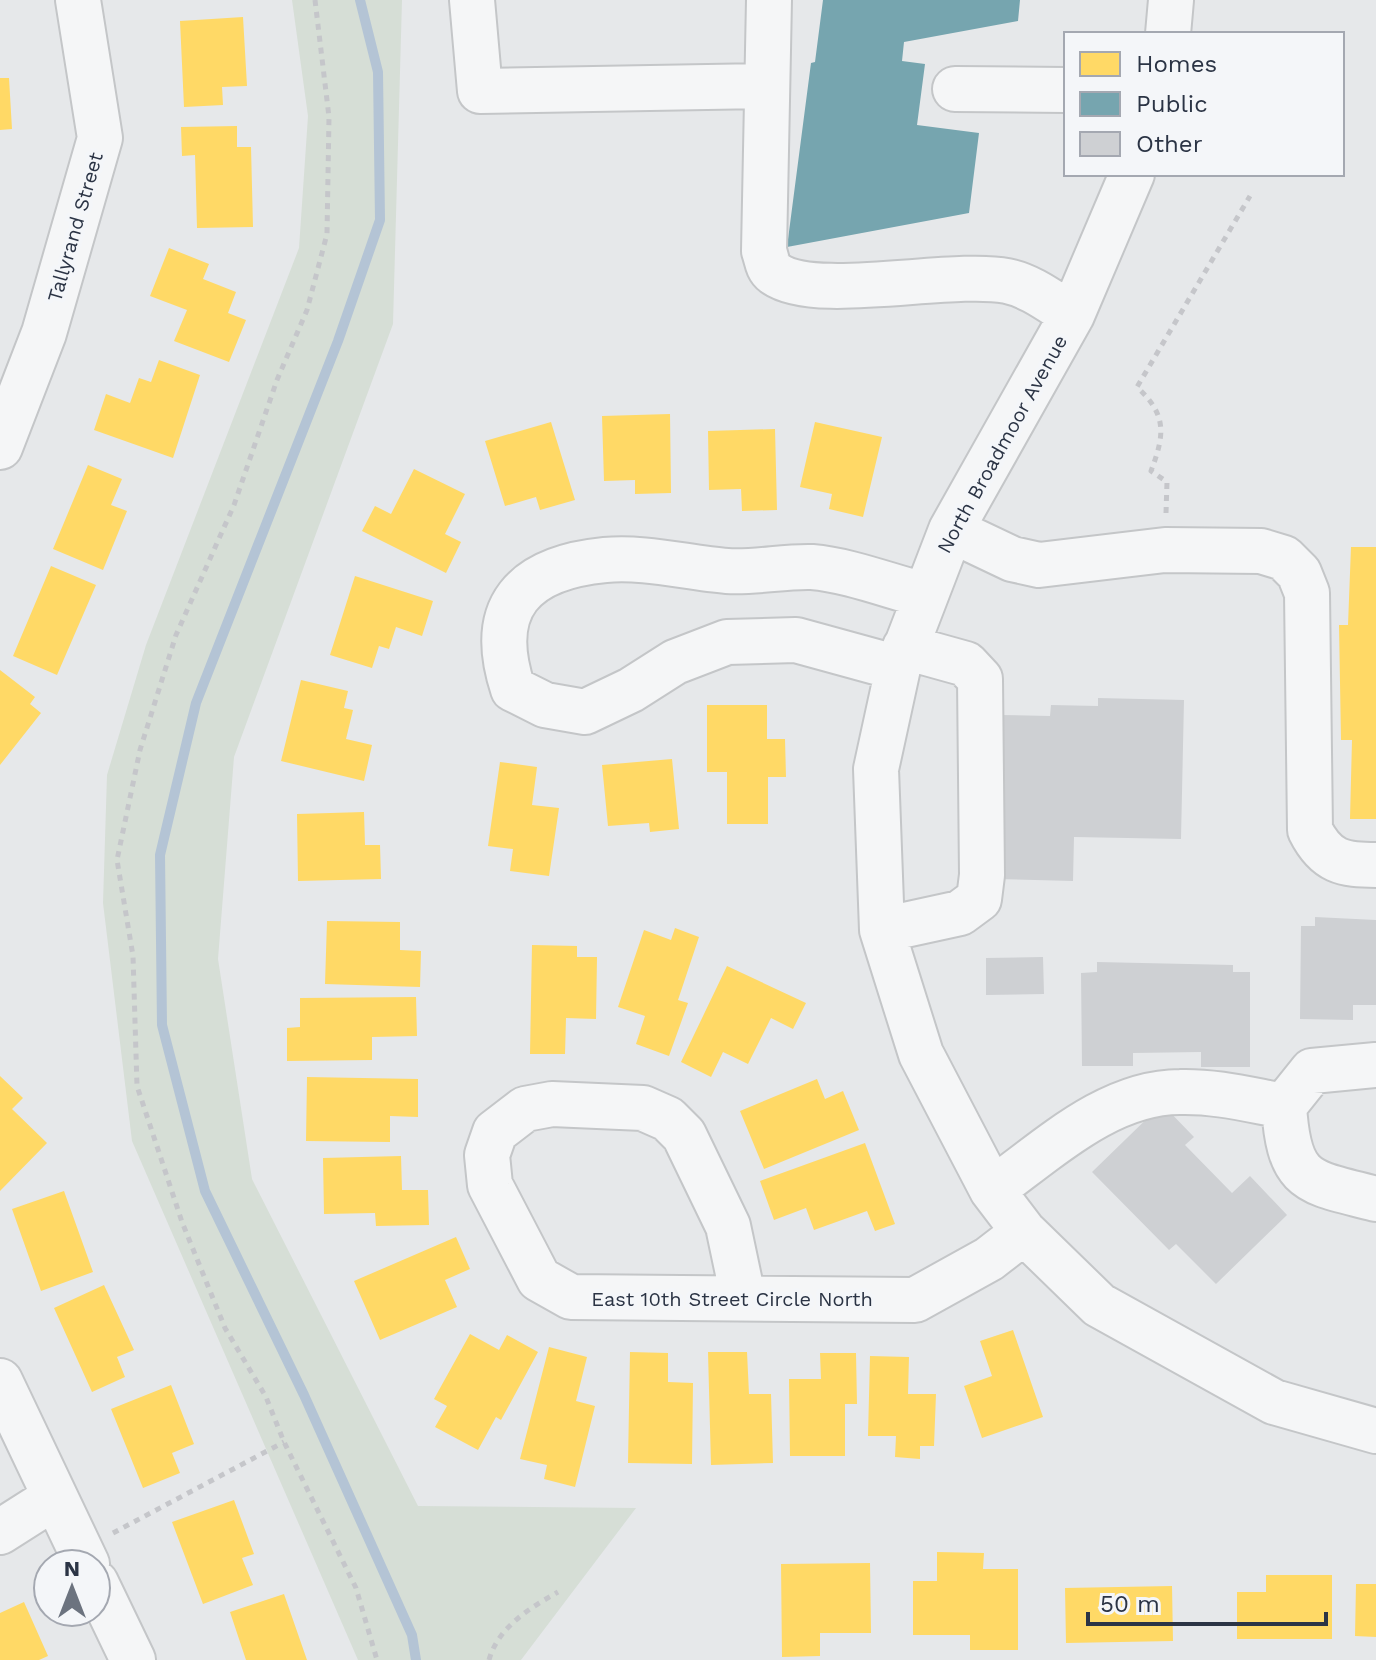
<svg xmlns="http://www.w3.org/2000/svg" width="1376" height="1660" font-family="'Work Sans',sans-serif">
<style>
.green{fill:#d6ded6}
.homes{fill:#ffd966}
.public{fill:#76a5af}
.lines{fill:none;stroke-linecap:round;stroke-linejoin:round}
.stream{stroke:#b4c4d5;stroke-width:10}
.building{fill:#ced0d3}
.minor-casing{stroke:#c4c6c8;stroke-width:48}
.path{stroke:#c5c6ca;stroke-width:5;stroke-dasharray:6 6;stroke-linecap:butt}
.minor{stroke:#f5f6f7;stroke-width:44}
.labels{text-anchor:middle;stroke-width:8;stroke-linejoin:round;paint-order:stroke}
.street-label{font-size:20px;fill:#2b3445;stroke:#f4f6f9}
</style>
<rect width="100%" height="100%" fill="#e6e8ea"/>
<path class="green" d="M 292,0 L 402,0 L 393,324 L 234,757 L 218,959 L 252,1179 L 418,1506 L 636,1508 L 521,1660 L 358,1660 L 132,1141 L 103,903 L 107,775 L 146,645 L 299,248 L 308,116 Z"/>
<path class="homes" d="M 243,17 L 247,86 L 222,87 L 223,105 L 184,107 L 180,21 Z
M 0,78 L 9,78 L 12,129 L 0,130 Z
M 237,126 L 237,147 L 251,147 L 253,227 L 197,228 L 195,155 L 182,156 L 181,127 Z
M 169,248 L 209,264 L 203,279 L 236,292 L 228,313 L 246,320 L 229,362 L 174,341 L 187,310 L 150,296 Z
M 159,360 L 200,375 L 173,458 L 94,430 L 106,394 L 130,403 L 139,378 L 151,382 Z
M 670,414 L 671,493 L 635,494 L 635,480 L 604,481 L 602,416 Z
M 551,422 L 575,500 L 540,510 L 536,497 L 505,506 L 485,441 Z
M 815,422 L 882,437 L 863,517 L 829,509 L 832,494 L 800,487 Z
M 775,429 L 777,510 L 742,511 L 741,489 L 709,490 L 708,431 Z
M 88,465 L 122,479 L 111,505 L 127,511 L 103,570 L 53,549 Z
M 414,469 L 465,494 L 445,534 L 461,542 L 446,573 L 362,531 L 375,506 L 391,514 Z
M 1351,547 L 1376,547 L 1376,819 L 1350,819 L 1352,740 L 1341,740 L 1339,625 L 1348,625 Z
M 51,566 L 96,585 L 57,675 L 13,656 Z
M 355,576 L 433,601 L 422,636 L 396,627 L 389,649 L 379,646 L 372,668 L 330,655 Z
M 0,670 L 35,697 L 30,704 L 41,713 L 0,765 Z
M 301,680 L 348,691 L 344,708 L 353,710 L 346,739 L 372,745 L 364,781 L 281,761 Z
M 707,705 L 767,705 L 767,739 L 785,739 L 786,777 L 768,777 L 768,824 L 727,824 L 727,772 L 707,772 Z
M 672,759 L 679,829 L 650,832 L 649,823 L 608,826 L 602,765 Z
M 500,762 L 537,767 L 532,805 L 559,808 L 549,876 L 510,871 L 513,849 L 488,846 Z
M 364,812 L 365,845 L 380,845 L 381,879 L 298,881 L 297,814 Z
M 327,921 L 400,922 L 400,950 L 421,951 L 420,987 L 325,984 Z
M 675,928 L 699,937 L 678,1000 L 688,1003 L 669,1056 L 636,1044 L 645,1016 L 618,1007 L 644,930 L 671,940 Z
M 532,945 L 577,946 L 577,957 L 597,957 L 596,1019 L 566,1018 L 565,1054 L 530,1054 Z
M 727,966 L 806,1003 L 793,1029 L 771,1018 L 748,1064 L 723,1052 L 711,1077 L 681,1062 Z
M 416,997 L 417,1036 L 372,1037 L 372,1060 L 287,1061 L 287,1028 L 300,1027 L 300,998 Z
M 0,1076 L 23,1098 L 12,1109 L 47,1143 L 0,1191 Z
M 307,1077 L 418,1079 L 418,1117 L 390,1116 L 390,1142 L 306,1141 Z
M 817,1079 L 825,1099 L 843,1091 L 859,1130 L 764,1169 L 740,1111 Z
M 865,1143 L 895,1224 L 875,1231 L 867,1211 L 814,1230 L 806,1208 L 774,1220 L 760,1181 Z
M 401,1156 L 402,1190 L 428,1190 L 429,1225 L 376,1226 L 375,1213 L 324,1214 L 323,1158 Z
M 64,1191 L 93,1272 L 41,1291 L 12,1209 Z
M 456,1237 L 470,1269 L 445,1280 L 457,1307 L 380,1340 L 354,1281 Z
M 104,1285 L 134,1350 L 117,1357 L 125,1377 L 92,1392 L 54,1308 Z
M 1013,1330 L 1043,1417 L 982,1438 L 964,1386 L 992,1376 L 980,1341 Z
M 470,1334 L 499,1350 L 507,1335 L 538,1352 L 501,1420 L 496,1417 L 478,1450 L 435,1427 L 447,1406 L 434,1399 Z
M 549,1347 L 587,1357 L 576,1401 L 595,1406 L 575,1487 L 544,1479 L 547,1465 L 520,1459 Z
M 630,1352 L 668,1353 L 668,1382 L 693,1383 L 692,1464 L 628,1463 Z
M 708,1352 L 747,1352 L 749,1394 L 771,1394 L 773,1463 L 711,1465 Z
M 820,1353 L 856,1353 L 857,1404 L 845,1404 L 845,1456 L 790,1456 L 789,1379 L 821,1379 Z
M 870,1356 L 909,1357 L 908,1394 L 936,1394 L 934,1446 L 920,1446 L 920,1459 L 895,1457 L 896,1436 L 868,1436 Z
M 171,1385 L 194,1444 L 172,1453 L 180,1473 L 143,1488 L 111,1409 Z
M 234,1500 L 254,1554 L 242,1558 L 253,1585 L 203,1604 L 172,1522 Z
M 937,1552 L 984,1553 L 983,1569 L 1018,1569 L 1018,1650 L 970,1650 L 970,1635 L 913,1635 L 913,1581 L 937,1581 Z
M 870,1563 L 871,1633 L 820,1633 L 820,1656 L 782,1657 L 781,1564 Z
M 1266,1575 L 1332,1575 L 1332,1639 L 1237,1639 L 1237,1592 L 1266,1592 Z
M 1356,1584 L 1376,1584 L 1376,1637 L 1355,1636 Z
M 1172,1586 L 1173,1641 L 1066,1643 L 1065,1588 Z
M 284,1594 L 307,1660 L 246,1660 L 230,1612 Z
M 24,1602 L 48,1656 L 39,1660 L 0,1660 L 0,1613 Z"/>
<path class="public" d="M 823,0 L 1020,0 L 1018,21 L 904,42 L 902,61 L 925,64 L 917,125 L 979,133 L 969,213 L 787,247 L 811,63 L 815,62 Z"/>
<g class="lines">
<path class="stream" d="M 360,0 L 378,72 L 380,220 L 338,341 L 196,703 L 160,855 L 162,1025 L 205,1191 L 304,1395 L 412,1635 L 416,1660"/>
</g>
<path class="building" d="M 1098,698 L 1184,700 L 1181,839 L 1074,837 L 1073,881 L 996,879 L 999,715 L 1050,716 L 1051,705 L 1098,706 Z
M 1315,917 L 1376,920 L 1376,1005 L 1353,1005 L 1353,1020 L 1300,1019 L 1301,926 L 1315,926 Z
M 1043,957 L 1044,994 L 986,995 L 986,958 Z
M 1097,962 L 1233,965 L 1233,972 L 1250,972 L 1250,1067 L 1201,1067 L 1201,1052 L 1133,1053 L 1133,1066 L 1082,1066 L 1081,973 L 1097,972 Z
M 1162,1104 L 1194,1137 L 1185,1145 L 1232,1193 L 1250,1176 L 1287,1215 L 1216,1284 L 1176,1244 L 1169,1250 L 1092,1172 Z"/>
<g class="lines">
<g class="minor-casing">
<path id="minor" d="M 472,0 L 480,91 L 767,86
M 769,0 L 764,251 C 767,259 767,268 774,273 C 814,303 951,270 1007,281 C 1031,286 1051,302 1072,315
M 1168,34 L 1171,0
M 955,89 L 1066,90
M 1132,174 L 1072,315 L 951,530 L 898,668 L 876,769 L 882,930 L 921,1054 L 992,1190 L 1024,1232 L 1099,1305 L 1274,1402 L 1376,1431
M 0,447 L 44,333 L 100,138 L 78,0
M 951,530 L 1012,559 L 1039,565 L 1165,550 L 1261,551 L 1284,558 L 1299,573 L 1307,593 L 1310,830 C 1326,862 1343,865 1376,865
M 898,668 L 796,640 L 727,642 L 675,662 L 631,690 L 585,712 L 545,705 L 513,689 C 486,607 523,568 605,560 C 644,556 688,568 727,571 C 755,573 784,566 812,567 C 848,570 889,586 924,595
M 882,930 L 960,913 L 979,899 L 982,875 L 980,679 L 966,664 L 905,647
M 1376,1065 L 1312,1071 L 1284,1106 C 1289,1185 1308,1181 1376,1199
M 992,1190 C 1048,1150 1108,1092 1180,1092 C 1216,1091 1250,1100 1284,1106
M 743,1297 L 728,1226 L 684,1135 L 668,1119 L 643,1108 L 552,1104 L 525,1109 L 495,1132 L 487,1155 L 490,1185 L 539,1279 L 571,1297 L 915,1300 L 989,1259 L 1024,1232
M 0,1381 L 87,1564
M 0,1532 L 55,1497
M 96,1583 L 133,1660"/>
</g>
<path class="path" d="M 315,0 L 329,117 L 327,234 L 307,310 L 277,380 L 234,505 L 176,635 L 140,750 L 117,860 L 133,956 L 137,1086 L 182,1222 L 225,1328 L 266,1397 L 284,1442 L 356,1588 L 377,1660
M 1166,513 L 1167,482 L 1151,471 C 1165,434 1167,415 1137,387 L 1250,196
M 113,1533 L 284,1442
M 489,1660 C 498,1627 530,1608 558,1592"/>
<use href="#minor" class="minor"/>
</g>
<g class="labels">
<g class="street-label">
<text transform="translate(75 227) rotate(-74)" y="7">Tallyrand Street</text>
<text transform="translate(1002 444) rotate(-61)" y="7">North Broadmoor Avenue</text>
<text x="732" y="1306">East 10th Street Circle North</text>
</g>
</g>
<rect x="1064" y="32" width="280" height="144" fill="#f4f6f9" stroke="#a4a8b1" stroke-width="2"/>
<rect x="1080" y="52" width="40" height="24" fill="#ffd966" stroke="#a4a8b1" stroke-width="2"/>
<text x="1136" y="72" font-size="24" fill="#2b3445">Homes</text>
<rect x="1080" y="92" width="40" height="24" fill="#76a5af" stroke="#a4a8b1" stroke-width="2"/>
<text x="1136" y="112" font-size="24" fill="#2b3445">Public</text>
<rect x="1080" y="132" width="40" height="24" fill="#ced0d3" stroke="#a4a8b1" stroke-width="2"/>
<text x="1136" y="152" font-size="24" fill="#2b3445">Other</text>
<g transform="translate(72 1588)"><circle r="38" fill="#f4f6f9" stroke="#a4a8b1" stroke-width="2"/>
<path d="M0-6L14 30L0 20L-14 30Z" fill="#6c737f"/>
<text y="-12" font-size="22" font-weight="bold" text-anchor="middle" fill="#2b3445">N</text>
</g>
<path d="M1088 1612v12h238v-12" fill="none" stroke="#2b3445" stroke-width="4"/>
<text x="1100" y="1612" font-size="24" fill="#2b3445" stroke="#f4f6f9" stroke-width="6" paint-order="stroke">50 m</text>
</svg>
